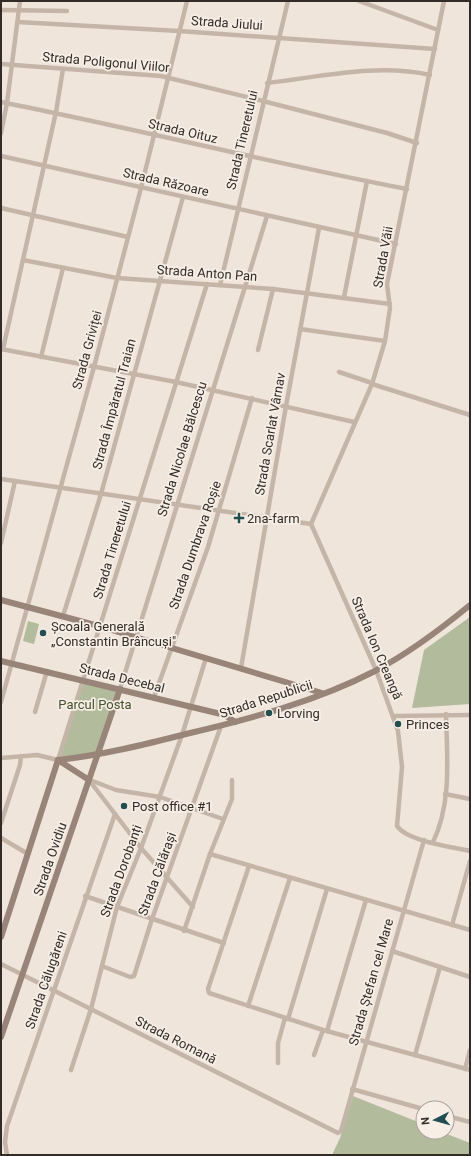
<svg xmlns="http://www.w3.org/2000/svg" width="471" height="1156" font-family="Roboto,sans-serif">
<style>
.green{fill:#b2bc9c}
.lines{fill:none;stroke-linecap:round;stroke-linejoin:round}
.street{stroke:#c5b5a8;stroke-width:4.5}
.secondary{stroke:#99847a;stroke-width:6}
.poi-dot{fill:#214e50;stroke:#f7efe6;stroke-width:1.5}
.labels{text-anchor:middle;dominant-baseline:central;stroke-width:3.5;stroke-linejoin:round;paint-order:stroke}
.street-label{font-size:13px;fill:#332b27;stroke:#f7efe6}
.poi-label{font-size:13px;fill:#332b27;stroke:#f7efe6;text-anchor:start}
.park-label{font-size:13px;fill:#434f2e;stroke:#f7efe6}
</style>
<rect width="100%" height="100%" fill="#efe5db"/>
<g class="green">
<path d="M470,617v87l-58,4 12,-58z"/>
<path d="M28,621l11,3 -5,20 -11,-3z"/>
<path d="M82,680l38,9 -23,67 -39,4z"/>
<path d="M353,1096l70,28v8h19l28,11v12h-138l8,-17z"/>
</g>
<g class="lines">
<g class="street">
<path d="M359,1l79,29"/>
<path d="M1,10l66,1"/>
<path d="M18,22l161,9 256,18"/>
<path d="M1,64l160,12 102,25 124,32 30,10"/>
<path d="M267,83c53,-6 111,-20 163,-8"/>
<path d="M1,102c136,27 270,61 406,87"/>
<path d="M1,133l6,-30 13,-102"/>
<path d="M1,156l395,88"/>
<path d="M1,208l127,29"/>
<path d="M23,260l94,18 156,11 117,15"/>
<path d="M220,285l68,-284"/>
<path d="M344,297l23,-116"/>
<path d="M300,329l85,12"/>
<path d="M1,349l175,33 178,40"/>
<path d="M3,349l53,-237 7,-43"/>
<path d="M258,350l15,-61"/>
<path d="M41,357l22,-89"/>
<path d="M339,372l33,11"/>
<path d="M372,384l98,31"/>
<path d="M1,479l310,45"/>
<path d="M311,524l61,-140 13,-43 5,-33 -3,-24 57,-283"/>
<path d="M311,524l65,146 22,61 4,36 -5,59c10,15 55,21 73,25"/>
<path d="M1,543l14,-62"/>
<path d="M63,616l38,-122 82,-297"/>
<path d="M241,668l45,-262 33,-178"/>
<path d="M120,689l147,-473"/>
<path d="M154,697l54,-150 44,-149"/>
<path d="M1,702l93,-335 47,-179 46,-187"/>
<path d="M35,712l12,-41"/>
<path d="M393,716l77,-1"/>
<path d="M1,758l36,-3 21,5 149,-476"/>
<path d="M89,780l52,68 52,59"/>
<path d="M90,780l26,10 44,7 63,22"/>
<path d="M445,794l25,5"/>
<path d="M1,823l19,-58 1,-9"/>
<path d="M1,838l27,16"/>
<path d="M433,842c19,-39 14,-85 13,-128"/>
<path d="M210,854l260,76"/>
<path d="M249,866l-41,123 1,4 114,37 147,40"/>
<path d="M85,896l139,47"/>
<path d="M452,925l18,-64"/>
<path d="M184,931l26,-77 22,-55v-19"/>
<path d="M392,951l78,26"/>
<path d="M1,964l337,169 3,-2 83,-291"/>
<path d="M102,966l28,11 4,-1 18,-57 69,-193"/>
<path d="M248,1006l42,-128"/>
<path d="M288,1019l39,-130"/>
<path d="M327,1031l39,-131"/>
<path d="M314,1055l9,-25"/>
<path d="M415,1055l25,-88"/>
<path d="M278,1063v-20l7,-25"/>
<path d="M465,1069l5,-19"/>
<path d="M71,1070l20,-61 26,-102 24,-59 41,-113 24,-77"/>
<path d="M352,1089l71,20"/>
<path d="M447,1116l23,6"/>
<path d="M7,1155l-2,-13 2,-16 108,-312"/>
</g>
<g class="secondary">
<path d="M1,600l94,25 227,68"/>
<path d="M1,661l224,54 10,7"/>
<path d="M58,760c44,-5 85,-15 128,-26 64,-15 131,-33 189,-63 34,-18 66,-42 95,-66"/>
<path d="M58,760l31,20"/>
<path d="M1,937l57,-177"/>
<path d="M1,1037l119,-348"/>
</g>
</g>
<g class="poi-dot">
<path d="M237 512h4v4h4v4h-4v4h-4v-4h-4v-4h4z"/>
<circle cx="43" cy="633" r="4"/>
<circle cx="269" cy="713" r="4"/>
<circle cx="398" cy="724" r="4"/>
<circle cx="124" cy="806" r="4"/>
</g>
<g class="labels">
<g class="street-label">
<text transform="translate(227 23) rotate(4)">Strada Jiului</text>
<text transform="translate(106 62) rotate(5)">Strada Poligonul Viilor</text>
<text transform="translate(183 131) rotate(13)">Strada Oituz</text>
<text transform="translate(242 140) rotate(-77)">Strada Tineretului</text>
<text transform="translate(166 182) rotate(13)">Strada Răzoare</text>
<text transform="translate(383 257) rotate(-80)">Strada Văii</text>
<text transform="translate(207 273) rotate(4)">Strada Anton Pan</text>
<text transform="translate(87 350) rotate(-75)">Strada Griviței</text>
<text transform="translate(114 404) rotate(-75)">Strada Împăratul Traian</text>
<text transform="translate(270 434) rotate(-80)">Strada Scarlat Vârnav</text>
<text transform="translate(182 449) rotate(-73)">Strada Nicolae Bălcescu</text>
<text transform="translate(195 545) rotate(-71)">Strada Dumbrava Roșie</text>
<text transform="translate(112 550) rotate(-73)">Strada Tineretului</text>
<text transform="translate(377 648) rotate(67)">Strada Ion Creangă</text>
<text transform="translate(122 678) rotate(14)">Strada Decebal</text>
<text transform="translate(266 699) rotate(-18)">Strada Republicii</text>
<text transform="translate(50 859) rotate(-71)">Strada Ovidiu</text>
<text transform="translate(121 871) rotate(-70)">Strada Dorobanți</text>
<text transform="translate(157 874) rotate(-70)">Strada Călărași</text>
<text transform="translate(46 980) rotate(-71)">Strada Călugăreni</text>
<text transform="translate(371 982) rotate(-74)">Strada Ștefan cel Mare</text>
<text transform="translate(176 1040) rotate(27)">Strada Romană</text>
</g>
<g class="poi-label">
<text x="247" y="518">2na-farm</text>
<text x="51" y="626">Școala Generală<tspan x="51" dy="15">„Constantin Brâncuși"</tspan></text>
<text x="277" y="713">Lorving</text>
<text x="406" y="724">Princes</text>
<text x="132" y="806">Post office #1</text>
</g>
<g class="park-label">
<text x="95" y="704">Parcul Posta</text>
</g>
</g>
<rect width="471" height="1156" fill="none" stroke="#332b27" stroke-width="4"/>
<g transform="translate(435 1120) rotate(264)"><circle r="19" fill="#f7efe6" stroke="#a9a19a"/>
<path d="M0-3L7 15L0 10L-7 15Z" fill="#214e50"/>
<text y="-6" font-size="11" font-weight="bold" text-anchor="middle" fill="#332b27">N</text>
</g>
</svg>
